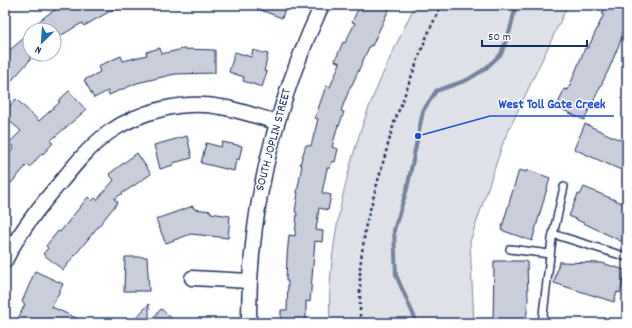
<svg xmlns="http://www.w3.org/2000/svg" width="632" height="328" font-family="Dekko,sans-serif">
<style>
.green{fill:#dee1e7;stroke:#7c88a2}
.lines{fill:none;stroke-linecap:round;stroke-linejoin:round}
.stream{stroke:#77839f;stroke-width:4}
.building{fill:#caceda;stroke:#1b2f5e}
.service-casing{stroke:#1b2f5e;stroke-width:10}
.minor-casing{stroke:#1b2f5e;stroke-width:17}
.path{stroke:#1b2f5e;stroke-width:2.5;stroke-dasharray:3 3;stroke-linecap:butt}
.service{stroke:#fff;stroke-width:7}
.minor{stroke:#fff;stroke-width:14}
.labels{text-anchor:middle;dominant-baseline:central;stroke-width:3;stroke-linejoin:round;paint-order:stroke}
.street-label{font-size:13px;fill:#1b2f5e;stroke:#fff}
.leader{fill:none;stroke:#1d4ed8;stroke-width:1.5}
.callout-dot{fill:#1d4ed8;stroke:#fff;stroke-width:1.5}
.callout-label{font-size:14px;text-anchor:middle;font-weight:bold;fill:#1d4ed8;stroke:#fff;stroke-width:3;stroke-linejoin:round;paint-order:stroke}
</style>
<rect width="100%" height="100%" fill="#fff"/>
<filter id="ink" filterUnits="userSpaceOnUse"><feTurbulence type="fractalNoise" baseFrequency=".025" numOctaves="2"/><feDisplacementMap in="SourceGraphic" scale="8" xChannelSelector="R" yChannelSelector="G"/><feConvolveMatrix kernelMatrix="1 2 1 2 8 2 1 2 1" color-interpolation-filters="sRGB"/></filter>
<g filter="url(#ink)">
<path class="green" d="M415,5h153l-64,135 -34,102 4,81h-144c-4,-70 17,-162 43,-226 13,-32 28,-62 42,-92z"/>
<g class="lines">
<path class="stream" d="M417,323l-21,-48 -2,-45 13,-41 16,-78 13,-20 31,-11 18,-11 16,-15 9,-24 6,-25"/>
</g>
<g class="building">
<path d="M63,5h58l-37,21 -2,-3 -22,13 -4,-6h-28l19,-15z"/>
<path d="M250,5h36l-4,13 -32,-12z"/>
<path d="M360,5h20l9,4 -17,37 -2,-1 -18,40h-1l-10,26 3,1 -5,14 -1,-1 -6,22 6,2 -3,13 -3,-1 -2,7h-3l-5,25 9,2 -3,15 -9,-2 -3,22 7,1 -1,11 -7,-1 -5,61 -4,-1v22h-25v-13h6l1,-29h-2l1,-25 2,-21 6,1 2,-23 -2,-1 3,-19h-1l5,-28 -2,-1 6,-19 5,1 7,-27 -3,-1 11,-32 4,1 10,-24 -5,-2 8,-19 2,1 10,-20 -3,-1z"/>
<path d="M606,5h21v20l-18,44 -25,51 -27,-13 7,-18 4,1 17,-42h3l16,-34h-2z"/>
<path d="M30,33v27l-25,28v-34z"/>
<path d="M160,48l1,6 22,-5 32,1v23l-40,1 -38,9 -28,12 -1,-4 -14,7 -10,-18 16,-8 -2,-6 23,-10 2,5 24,-6 -1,-3z"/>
<path d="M253,50l15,4 -4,17 3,1 -5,15 -19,-6 1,-4 -15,-5 6,-20 16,5z"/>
<path d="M69,91l17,19 -36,31 3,2 -10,11 -1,-1 -12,14 -3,-2 -22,25v-31l9,-11 -5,-5 12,-12 -16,-14v-6l11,-12 23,22 21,-19 -2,-1z"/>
<path d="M585,124l42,19v28l-6,-3v2l-47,-21z"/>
<path d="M187,136l5,22 -19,5v2l-13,4 -6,-24z"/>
<path d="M222,142l20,4 -3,14 -3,-1 -2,12 -33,-8 5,-20 15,4z"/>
<path d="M137,153l14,21 -37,25 4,3 -55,68 -20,-16 5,-6 -2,-2 12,-15 2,1 28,-35 4,4 3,-3 2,2 17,-20 -5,-6z"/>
<path d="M519,170l8,2 1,-2 22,8 -18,63 -31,-11z"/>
<path d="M584,187l43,18v39l-58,-28 9,-22 2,1z"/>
<path d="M193,206l1,3 17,2v2l19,3 -2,22 -37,-4 -25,9 -1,-1 -9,-23z"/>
<path d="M125,257h22l2,34h-25z"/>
<path d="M494,261h33l1,39 -2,23h-33z"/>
<path d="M559,262l43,1 23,7 -5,23 -3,-1 -3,10 -60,-19z"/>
<path d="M35,271l28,13 -11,23 35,16h-71l9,-19 -3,-2z"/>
<path d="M149,304v19h-18z"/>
<path d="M161,309l16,14h-28z"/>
</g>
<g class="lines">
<g class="service-casing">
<g id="service">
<path d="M553,234l74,23"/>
<path d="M510,249l40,5"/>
<path d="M542,323l10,-84 12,-52"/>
</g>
</g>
<g class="minor-casing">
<g id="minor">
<path d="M5,261c14,-29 33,-53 54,-77 15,-18 30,-37 49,-51 31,-22 75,-33 113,-26 19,3 37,10 56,15"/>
<path d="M192,278l58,3"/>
<path d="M249,323c-1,-110 26,-218 73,-318"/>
</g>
</g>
<path class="path" d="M360,323v-56l6,-43 28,-101 32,-85 15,-33"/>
<use href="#service" class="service"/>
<use href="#minor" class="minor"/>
</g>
</g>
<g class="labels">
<g class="street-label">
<text transform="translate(274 140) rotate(-75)">SOUTH JOPLIN STREET</text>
</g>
</g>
<path class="leader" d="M418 136L490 116H614"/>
<circle class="callout-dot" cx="418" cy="136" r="4"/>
<g class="callout-label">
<text x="552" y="108">West Toll Gate Creek</text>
</g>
<rect width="632" height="328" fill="none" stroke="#fff" stroke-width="20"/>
<rect x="10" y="10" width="612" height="308" fill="none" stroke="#1b2f5e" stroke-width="1.5" filter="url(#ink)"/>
<g transform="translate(42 42) rotate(205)"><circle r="19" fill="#ffffff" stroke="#a4acbf"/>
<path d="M0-3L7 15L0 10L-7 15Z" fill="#1f6fb2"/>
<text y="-6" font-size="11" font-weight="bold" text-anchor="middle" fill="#1b2f5e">N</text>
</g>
<path d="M482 40v6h105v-6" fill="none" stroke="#1b2f5e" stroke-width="2"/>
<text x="488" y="40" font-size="12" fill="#1b2f5e" stroke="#ffffff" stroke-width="3" paint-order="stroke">50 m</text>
</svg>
